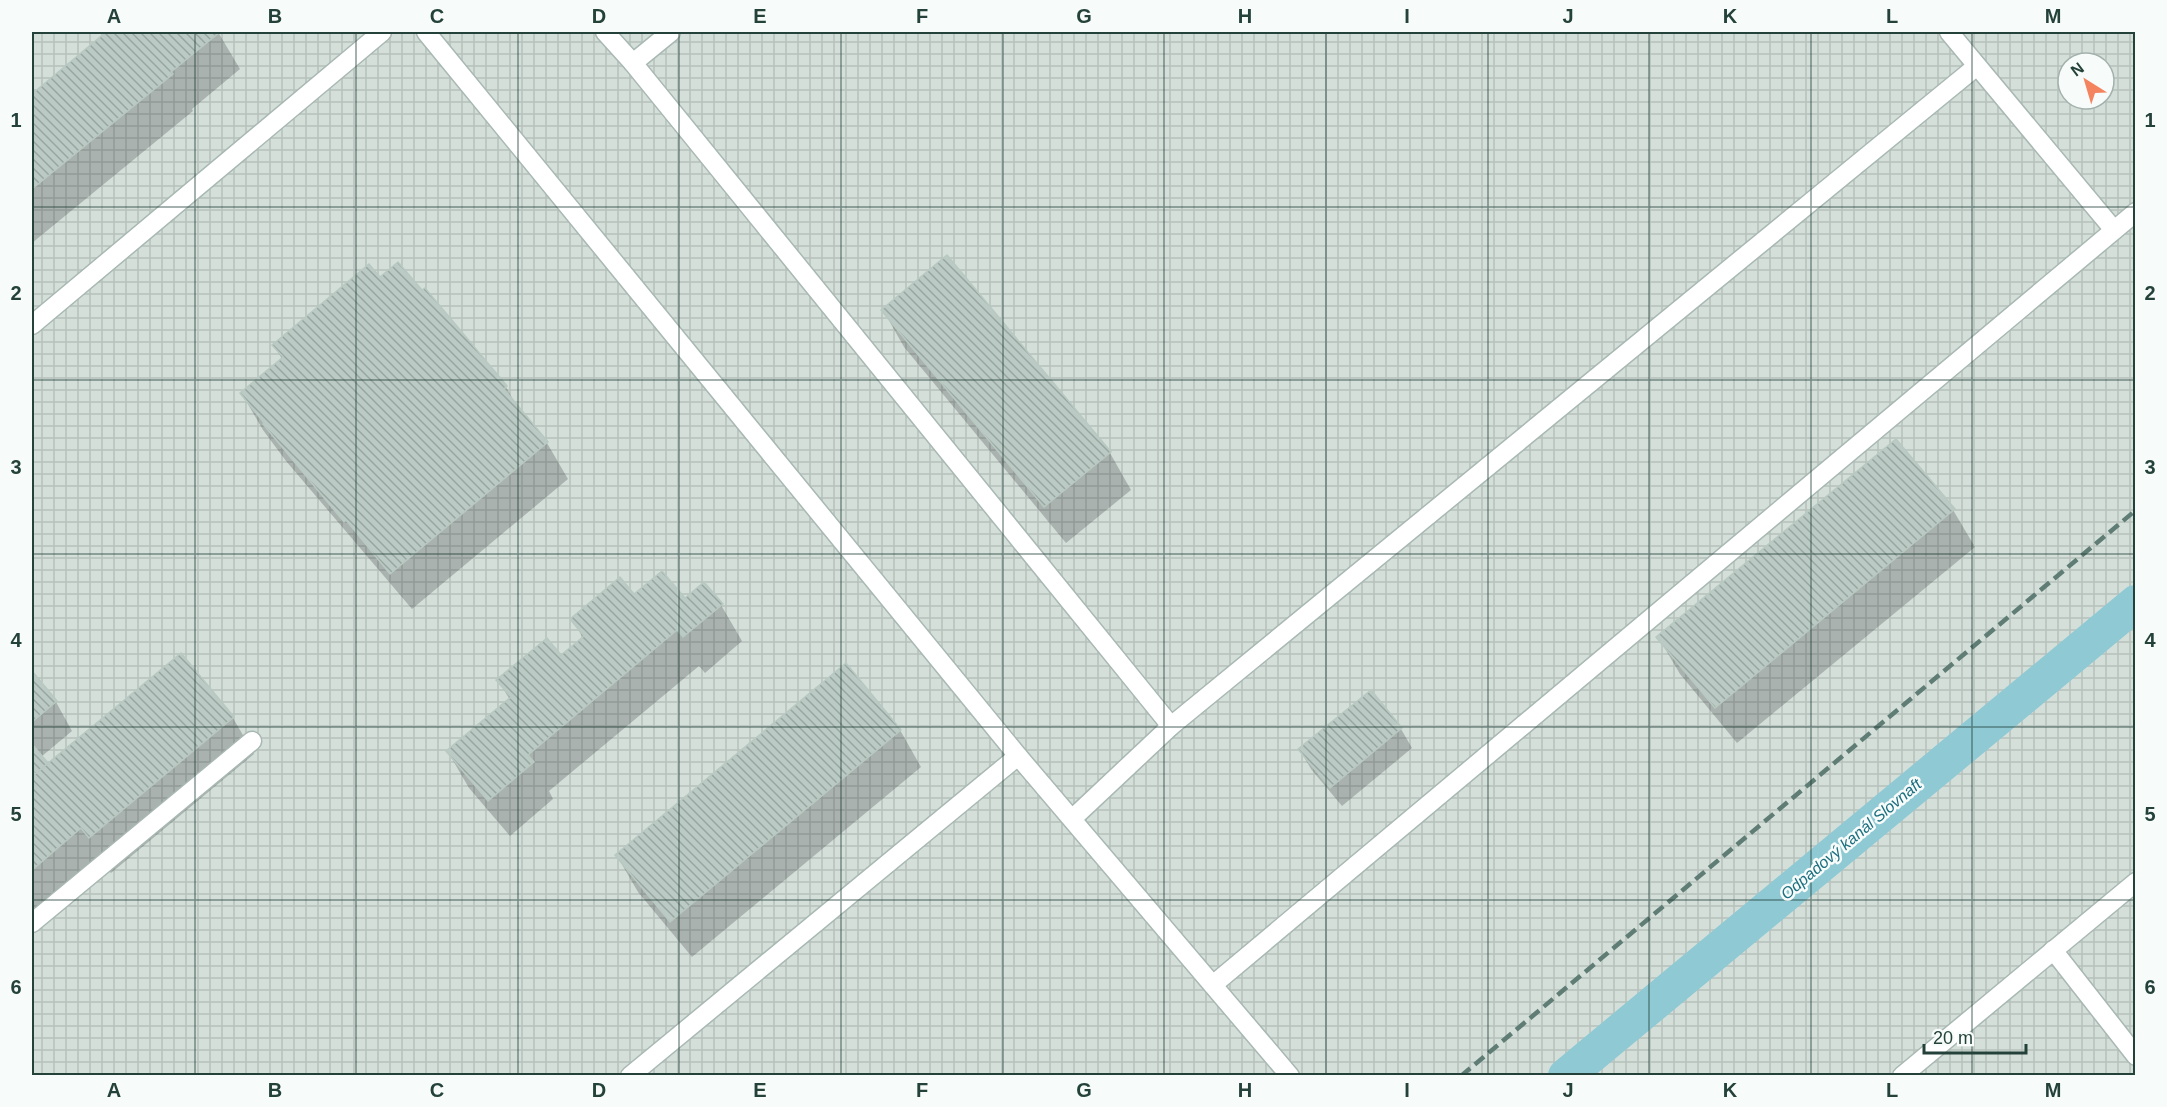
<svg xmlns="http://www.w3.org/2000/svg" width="2167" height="1107" font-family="Helvetica,sans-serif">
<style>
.industrial{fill:url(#industrial-grid);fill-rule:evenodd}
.shadow{fill:#0003}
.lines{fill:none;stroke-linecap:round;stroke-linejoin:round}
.canal{stroke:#8ec9d4;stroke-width:36}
.building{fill:url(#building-back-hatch);stroke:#b8c9c2;stroke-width:1.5}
.lane-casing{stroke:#a8b8b2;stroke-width:21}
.lane{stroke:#fff;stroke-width:18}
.rail{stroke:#5f7d75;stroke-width:4.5;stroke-dasharray:12 6;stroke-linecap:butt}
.grid{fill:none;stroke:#24423a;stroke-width:1.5;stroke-opacity:0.55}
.labels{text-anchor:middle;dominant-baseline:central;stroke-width:5;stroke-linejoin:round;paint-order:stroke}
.water-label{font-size:16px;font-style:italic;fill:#1c6f80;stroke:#f7fbf9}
.neatline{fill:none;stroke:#24423a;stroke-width:2}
.grid-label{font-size:20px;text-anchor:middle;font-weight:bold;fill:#24423a}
</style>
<defs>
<pattern id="industrial-grid" width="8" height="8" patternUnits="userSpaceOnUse" patternTransform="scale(1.5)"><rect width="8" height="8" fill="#d4dfda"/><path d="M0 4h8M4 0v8" fill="none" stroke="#b6c1bc"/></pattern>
<pattern id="building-back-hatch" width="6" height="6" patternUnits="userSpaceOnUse" patternTransform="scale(1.5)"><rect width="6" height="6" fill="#bbcac4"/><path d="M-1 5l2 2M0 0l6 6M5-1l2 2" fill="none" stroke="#98a6a0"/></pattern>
</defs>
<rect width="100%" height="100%" fill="#e6efeb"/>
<path class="industrial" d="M32,32h2103v1043h-2103zM2068,63h36v36h-36z"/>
<g class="shadow">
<path d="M109,32h109l22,37 -48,40 1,2 -161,132v-147z"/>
<path d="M947,257l163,196 21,37 -65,53 -162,-196 -21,-37z"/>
<path d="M380,279l126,108 12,21 29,35 21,36 -156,130 -126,-148 -23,-31 -21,-36 40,-35 -8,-14z"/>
<path d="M1953,510l22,37 -238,196 -57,-69 -22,-37z"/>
<path d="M634,596l87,9 21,36 -37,32 -6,-7 -150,125 4,8 -43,37 -41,-48 -21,-36 62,-52 -12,-20 63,-23 22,-19 -11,-19z"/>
<path d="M32,673l24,29 16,29 -31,26 6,9 186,-48 21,36 -143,119 -8,-9 -71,60z"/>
<path d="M1401,729l11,19 -70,58 -31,-37 -11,-19z"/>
<path d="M900,730l21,37 -229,190 -54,-65 -21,-36z"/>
</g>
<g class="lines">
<path class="canal" d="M1566,1076l570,-473"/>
</g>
<g class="building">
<path d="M106,32h114l-49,40 2,2 -141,115v-95z"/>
<path d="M947,255l164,197 -67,55 -163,-197z"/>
<path d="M398,262l24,28 3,-2 82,98 -3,3 44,53 -158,132 -44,-54 -2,2 -81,-98 1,-1 -24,-30 43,-36 -11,-12 97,-81 11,13z"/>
<path d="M1896,439l59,70 -240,199 -59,-71z"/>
<path d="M662,571l23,27 19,-16 19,22 -40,33 -6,-7 -149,125 6,7 -46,39 -42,-50 65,-54 -15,-17 51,-42 14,17 23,-19 -14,-17 50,-42 14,17z"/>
<path d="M181,653l53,64 -145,121 -8,-10 -49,42v-100l3,4z"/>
<path d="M846,663l55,67 -231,192 -55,-67z"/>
<path d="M32,671l25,30 -25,21z"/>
<path d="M1371,690l31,38 -72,60 -32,-39z"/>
<path d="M32,744l16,19 -13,11 -3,-4z"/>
</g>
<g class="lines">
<g class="lane-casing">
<g id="lane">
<path d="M426,32l592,724 272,320"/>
<path d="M605,32l28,31 538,663"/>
<path d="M1949,32l165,198"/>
<path d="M633,63l38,-31"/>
<path d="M32,325l350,-293"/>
<path d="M1072,819l99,-93 806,-660"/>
<path d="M32,923l220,-182"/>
<path d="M2053,950l83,106"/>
<path d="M1214,984l922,-772"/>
<path d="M630,1076l388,-320"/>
<path d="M1902,1076l234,-194"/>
</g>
</g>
<use href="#lane" class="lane"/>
<path class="rail" d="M1461,1076l675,-566"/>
</g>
<path class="grid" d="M195,32v1044M356,32v1044M518,32v1044M679,32v1044M841,32v1044M1003,32v1044M1164,32v1044M1326,32v1044M1488,32v1044M1649,32v1044M1811,32v1044M1972,32v1044M32,207h2104M32,380h2104M32,554h2104M32,727h2104M32,900h2104"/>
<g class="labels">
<g class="water-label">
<text transform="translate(1851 839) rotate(-40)">Odpadový kanál Slovnaft</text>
</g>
</g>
<rect width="2167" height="1107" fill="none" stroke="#f7fbf9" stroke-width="66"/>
<g transform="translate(2086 81) rotate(323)"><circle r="28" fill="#f7fbf9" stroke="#a3b1ad" stroke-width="1.5"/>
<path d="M0-4.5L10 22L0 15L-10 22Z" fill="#f4845f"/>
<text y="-9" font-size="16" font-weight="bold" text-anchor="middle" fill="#24423a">N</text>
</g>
<path d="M1924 1044v9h102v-9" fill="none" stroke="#24423a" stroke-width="3"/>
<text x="1933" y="1044" font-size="18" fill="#24423a" stroke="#f7fbf9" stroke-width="4.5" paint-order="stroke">20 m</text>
<rect x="33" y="33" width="2101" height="1041" class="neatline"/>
<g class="grid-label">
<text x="114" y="23">A</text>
<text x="275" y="23">B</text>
<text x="437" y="23">C</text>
<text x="599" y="23">D</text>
<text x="760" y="23">E</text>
<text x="922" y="23">F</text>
<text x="1084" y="23">G</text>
<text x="1245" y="23">H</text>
<text x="1407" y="23">I</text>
<text x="1568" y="23">J</text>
<text x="1730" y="23">K</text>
<text x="1892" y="23">L</text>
<text x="2053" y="23">M</text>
<text x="16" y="127">1</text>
<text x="2150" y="127">1</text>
<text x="16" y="300">2</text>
<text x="2150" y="300">2</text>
<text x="16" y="474">3</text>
<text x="2150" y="474">3</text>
<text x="16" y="647">4</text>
<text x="2150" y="647">4</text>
<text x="16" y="821">5</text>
<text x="2150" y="821">5</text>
<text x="16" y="994">6</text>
<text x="2150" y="994">6</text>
<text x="114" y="1097">A</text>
<text x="275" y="1097">B</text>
<text x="437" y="1097">C</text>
<text x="599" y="1097">D</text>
<text x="760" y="1097">E</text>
<text x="922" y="1097">F</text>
<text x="1084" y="1097">G</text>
<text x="1245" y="1097">H</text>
<text x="1407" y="1097">I</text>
<text x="1568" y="1097">J</text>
<text x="1730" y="1097">K</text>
<text x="1892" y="1097">L</text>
<text x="2053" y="1097">M</text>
</g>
</svg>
